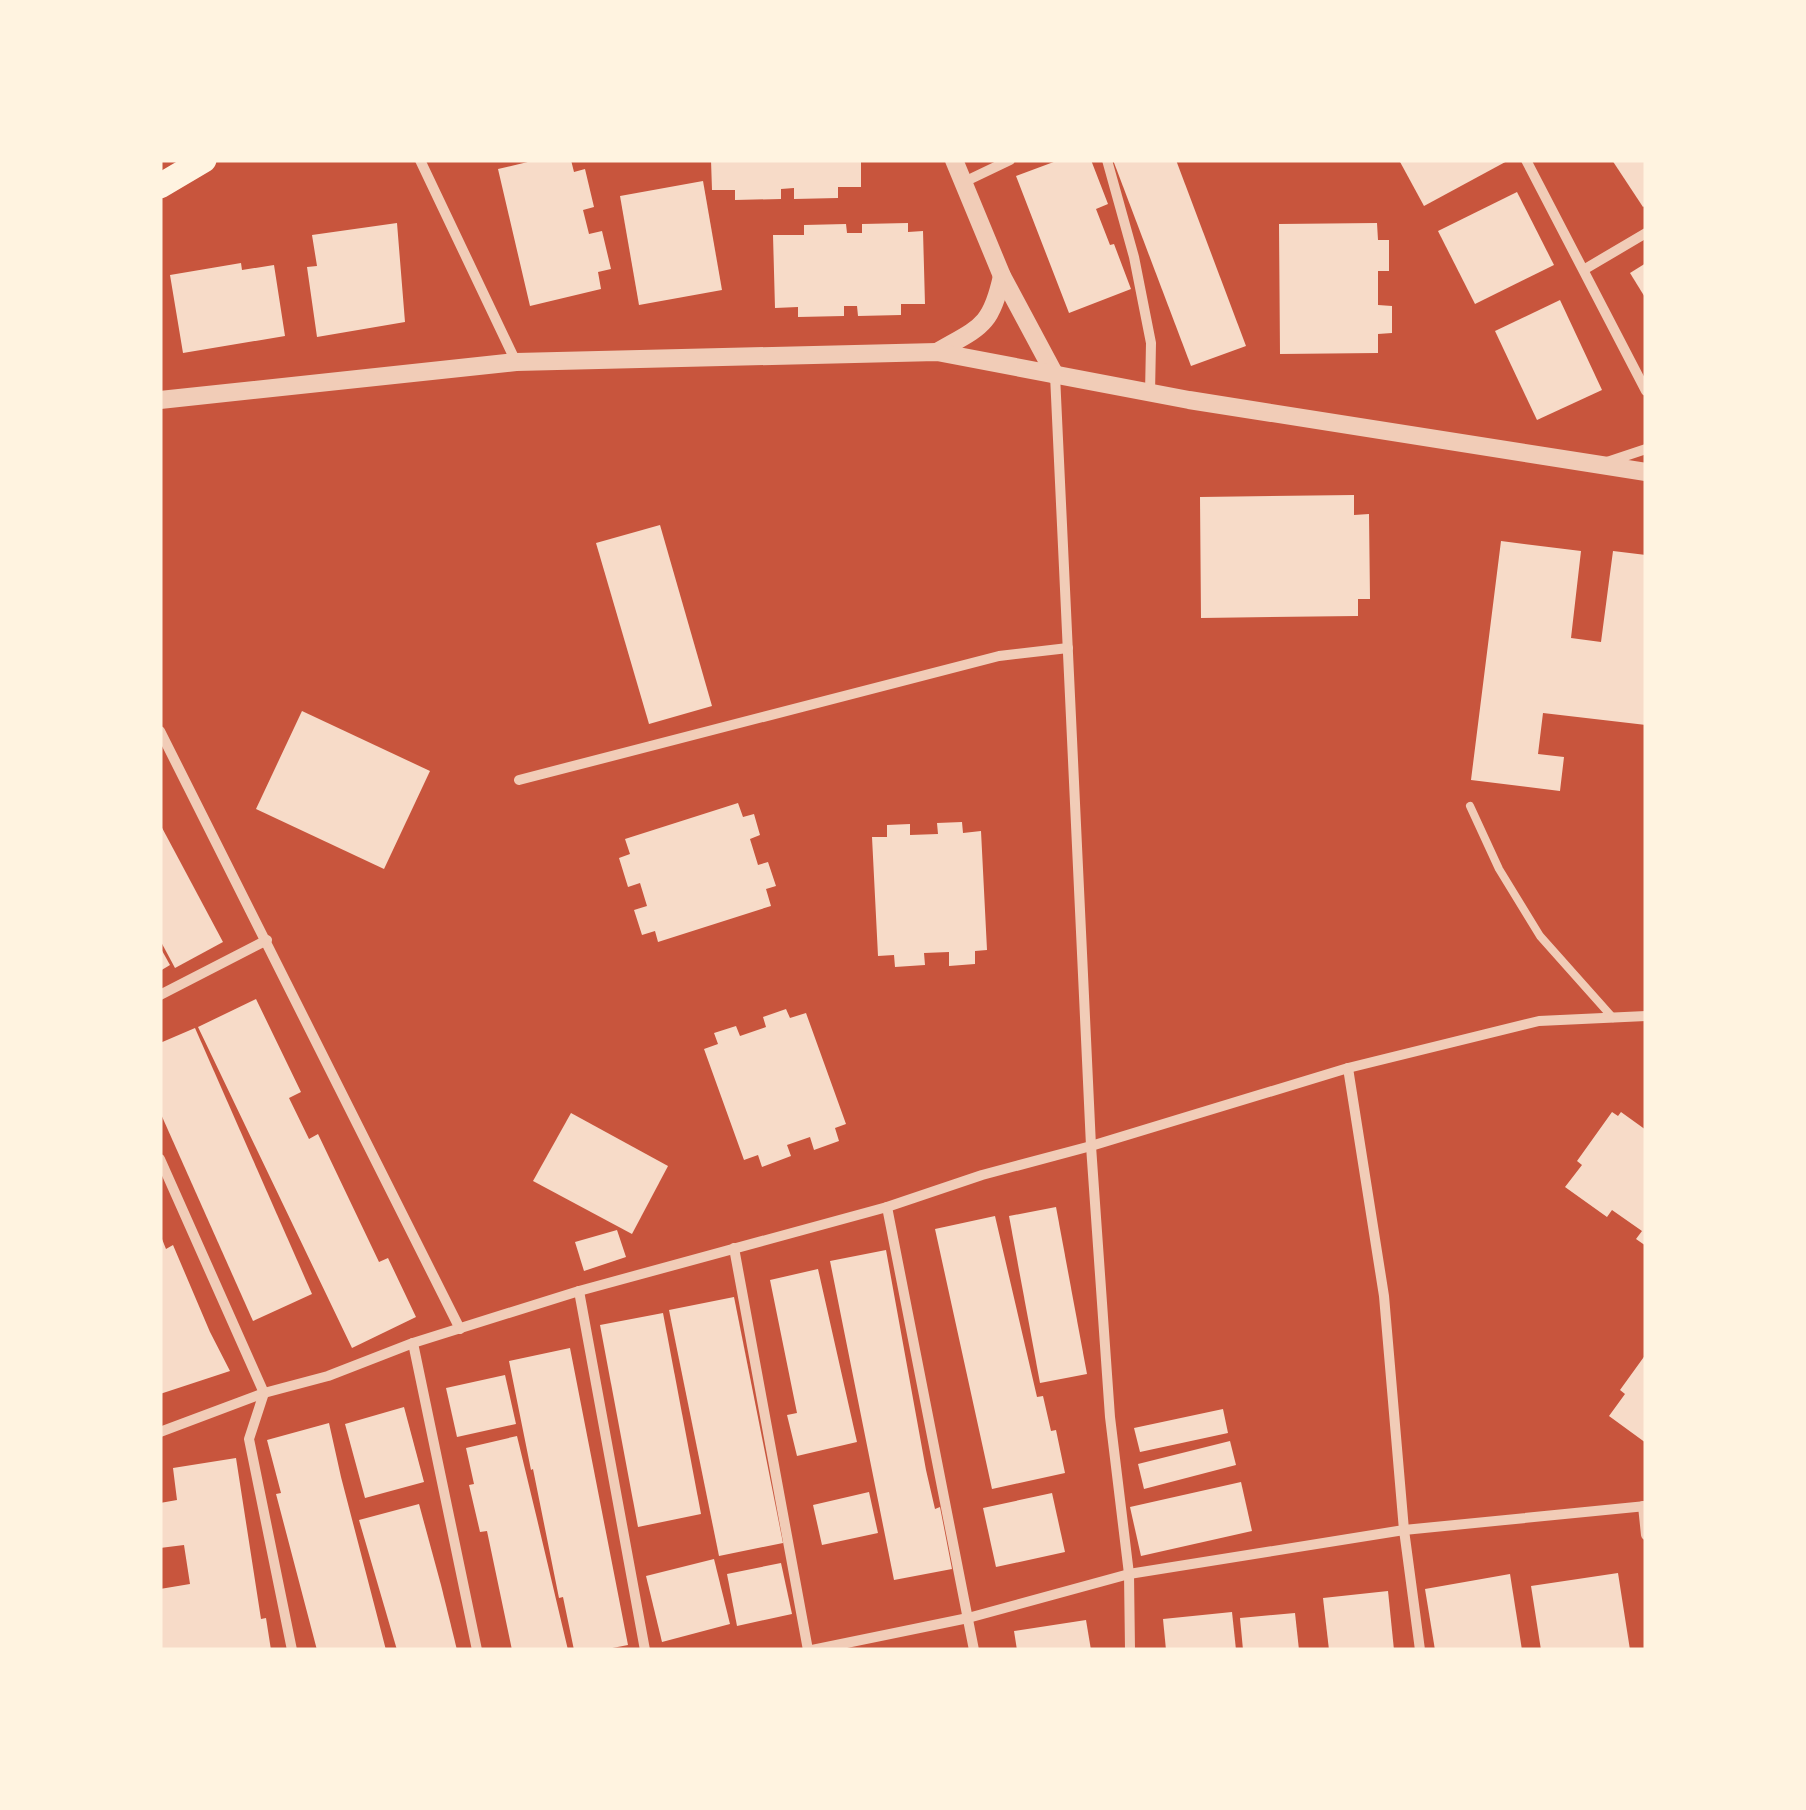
<svg xmlns="http://www.w3.org/2000/svg" width="1806" height="1810" font-family="'Roboto Condensed',sans-serif">
<style>
.building{fill:#f7dbc8}
.lines{fill:none;stroke-linecap:round;stroke-linejoin:round}
.service{stroke:#f1ccb7;stroke-width:8}
.minor{stroke:#f1ccb7;stroke-width:10}
.tertiary{stroke:#f1ccb7;stroke-width:18}
.primary{stroke:#fff3e0;stroke-width:25}
</style>
<rect width="100%" height="100%" fill="#c8553d"/>
<g class="building">
<path d="M536,160h35l3,12 11,-3 9,38 -11,3 6,24 13,-3 9,38 -13,3 3,17 -71,17 -32,-137z"/>
<path d="M711,160h150v27h-23v11l-44,1v-11l-13,1v10l-46,1v-10h-23z"/>
<path d="M1059,160h32l17,44 -12,5 14,36 4,-1 17,45 -62,24 -53,-137z"/>
<path d="M1113,160h63l70,186 -55,20z"/>
<path d="M1399,160h110l-85,46z"/>
<path d="M1612,160h34v45l-3,2z"/>
<path d="M703,181l19,109 -83,15 -19,-109z"/>
<path d="M1517,192l37,73 -79,39 -37,-73z"/>
<path d="M397,223l8,99 -88,15 -10,-70 10,-1 -5,-31z"/>
<path d="M908,223v9l15,-1 2,73h-24v11l-43,1 -1,-10h-13v10l-46,1v-10l-23,1 -2,-73h31v-10l42,-1 1,9h15v-9z"/>
<path d="M1377,223l1,17h11v31h-11v34l14,1v27l-14,1v19l-98,1 -1,-130z"/>
<path d="M241,263l1,7 32,-5 11,71 -102,17 -13,-78z"/>
<path d="M1646,263v36l-16,-26z"/>
<path d="M1560,300l42,90 -65,30 -42,-89z"/>
<path d="M1354,495v20l15,-1 1,85h-12v17l-157,2 -1,-121z"/>
<path d="M660,525l52,181 -63,18 -53,-181z"/>
<path d="M1501,541l80,10 -10,87 30,4 12,-91 33,4v170l-103,-12 -5,41 26,3 -4,34 -89,-11z"/>
<path d="M302,711l128,60 -46,98 -128,-60z"/>
<path d="M738,803l5,14 11,-3 6,21 -10,4 8,26 10,-3 8,24 -10,3 5,17 -113,36 -3,-11 -13,4 -8,-25 13,-4 -7,-23 -12,4 -9,-29 11,-4 -5,-15z"/>
<path d="M962,822l1,11 18,-2 6,119 -12,1v13l-26,2v-14l-25,1 1,12 -30,2 -1,-12 -16,1 -6,-119h15v-12l23,-1v11l28,-1 -1,-11z"/>
<path d="M160,824l63,118 -48,26 -15,-28z"/>
<path d="M160,947l10,18 -10,6z"/>
<path d="M256,999l45,93 -12,6 20,41 9,-5 61,128 9,-4 28,59 -64,31 -154,-321z"/>
<path d="M786,1009l4,9 16,-5 40,111 -11,4 4,13 -25,9 -4,-13 -23,8 4,11 -29,11 -4,-12 -14,5 -40,-111 14,-5 -4,-11 22,-7 4,10 26,-9 -3,-10z"/>
<path d="M195,1028l117,266 -59,27 -93,-209v-69z"/>
<path d="M1612,1112l6,4 3,-4 25,18v116l-10,-7 6,-8 -30,-21 -5,7 -42,-30 17,-22 -5,-4z"/>
<path d="M571,1113l97,53 -36,68 -99,-53z"/>
<path d="M1056,1207l31,167 -47,9 -31,-167z"/>
<path d="M995,1216l42,181 6,-1 8,35 5,-1 9,43 -73,16 -57,-260z"/>
<path d="M617,1230l9,27 -42,14 -9,-29z"/>
<path d="M160,1234l6,15 7,-4 37,87 20,39 -70,23z"/>
<path d="M886,1250l40,220 9,39 5,-2 12,62 -58,11 -64,-319z"/>
<path d="M818,1269l39,173 -60,14 -10,-41 10,-2 -27,-133z"/>
<path d="M734,1297l49,246 -64,13 -50,-246z"/>
<path d="M663,1313l38,201 -63,13 -38,-202z"/>
<path d="M570,1348l58,297 -26,5h-28l-11,-53 -4,1 -26,-129 -2,1 -22,-109z"/>
<path d="M1646,1354v89l-37,-27 16,-22 -5,-4z"/>
<path d="M505,1375l11,49 -59,13 -11,-49z"/>
<path d="M404,1407l20,75 -59,16 -20,-74z"/>
<path d="M1223,1409l5,24 -88,19 -6,-24z"/>
<path d="M329,1423l12,54 45,173h-69l-41,-156 5,-1 -14,-53z"/>
<path d="M517,1436l20,83 31,131h-56l-25,-119 -7,1 -11,-47 5,-1 -8,-36z"/>
<path d="M1230,1441l6,24 -92,24 -6,-25z"/>
<path d="M236,1458l25,161 5,-1 5,32h-111v-61l30,-5 -6,-39 -24,3v-45l17,-3 -4,-32z"/>
<path d="M1241,1482l11,49 -111,25 -11,-49z"/>
<path d="M869,1492l9,41 -56,12 -9,-40z"/>
<path d="M1052,1493l13,59 -69,15 -13,-59z"/>
<path d="M419,1504l22,81 16,65h-60l-38,-130z"/>
<path d="M714,1559l16,65 -68,18 -16,-66z"/>
<path d="M781,1563l11,51 -55,12 -10,-52z"/>
<path d="M1618,1573l12,77h-89l-10,-64z"/>
<path d="M1510,1574l12,76h-87l-10,-61z"/>
<path d="M1388,1591l6,59h-65l-6,-52z"/>
<path d="M1232,1612l4,38h-70l-3,-31z"/>
<path d="M1295,1613l4,37h-56l-3,-32z"/>
<path d="M1086,1620l5,30h-74l-3,-19z"/>
</g>
<g class="lines">
<path class="service" d="M1470,806l29,63 41,67 73,82"/>
<g class="minor">
<path d="M420,160l96,202"/>
<path d="M1107,160l27,97 17,86 -1,50"/>
<path d="M1526,160l120,231"/>
<path d="M964,182l46,-22"/>
<path d="M1585,269l61,-36"/>
<path d="M1055,375l36,771 19,271 19,157 1,76"/>
<path d="M1604,463l42,-14"/>
<path d="M160,731l300,598"/>
<path d="M519,780l480,-124 69,-8"/>
<path d="M160,995l107,-55"/>
<path d="M1348,1068l36,228 20,234 16,120"/>
<path d="M160,1159l104,234 -15,46 43,211"/>
<path d="M887,1207l87,443"/>
<path d="M734,1248l74,402"/>
<path d="M579,1291l66,359"/>
<path d="M413,1343l64,307"/>
<path d="M160,1432l104,-39 64,-17 85,-33 166,-52 308,-84 95,-32 109,-29 257,-78 191,-47 107,-5"/>
<path d="M1643,1506l3,29"/>
<path d="M812,1650l156,-32 161,-44 275,-44 242,-24"/>
</g>
<g class="tertiary">
<path d="M954,160l48,116 53,99"/>
<path d="M937,352c43,-25 54,-25 65,-76"/>
<path d="M160,400l356,-38 421,-10 252,48 457,72"/>
</g>
<path class="primary" d="M160,186l44,-26"/>
</g>
<rect width="1806" height="1810" fill="none" stroke="#fff3e0" stroke-width="325"/>
</svg>
